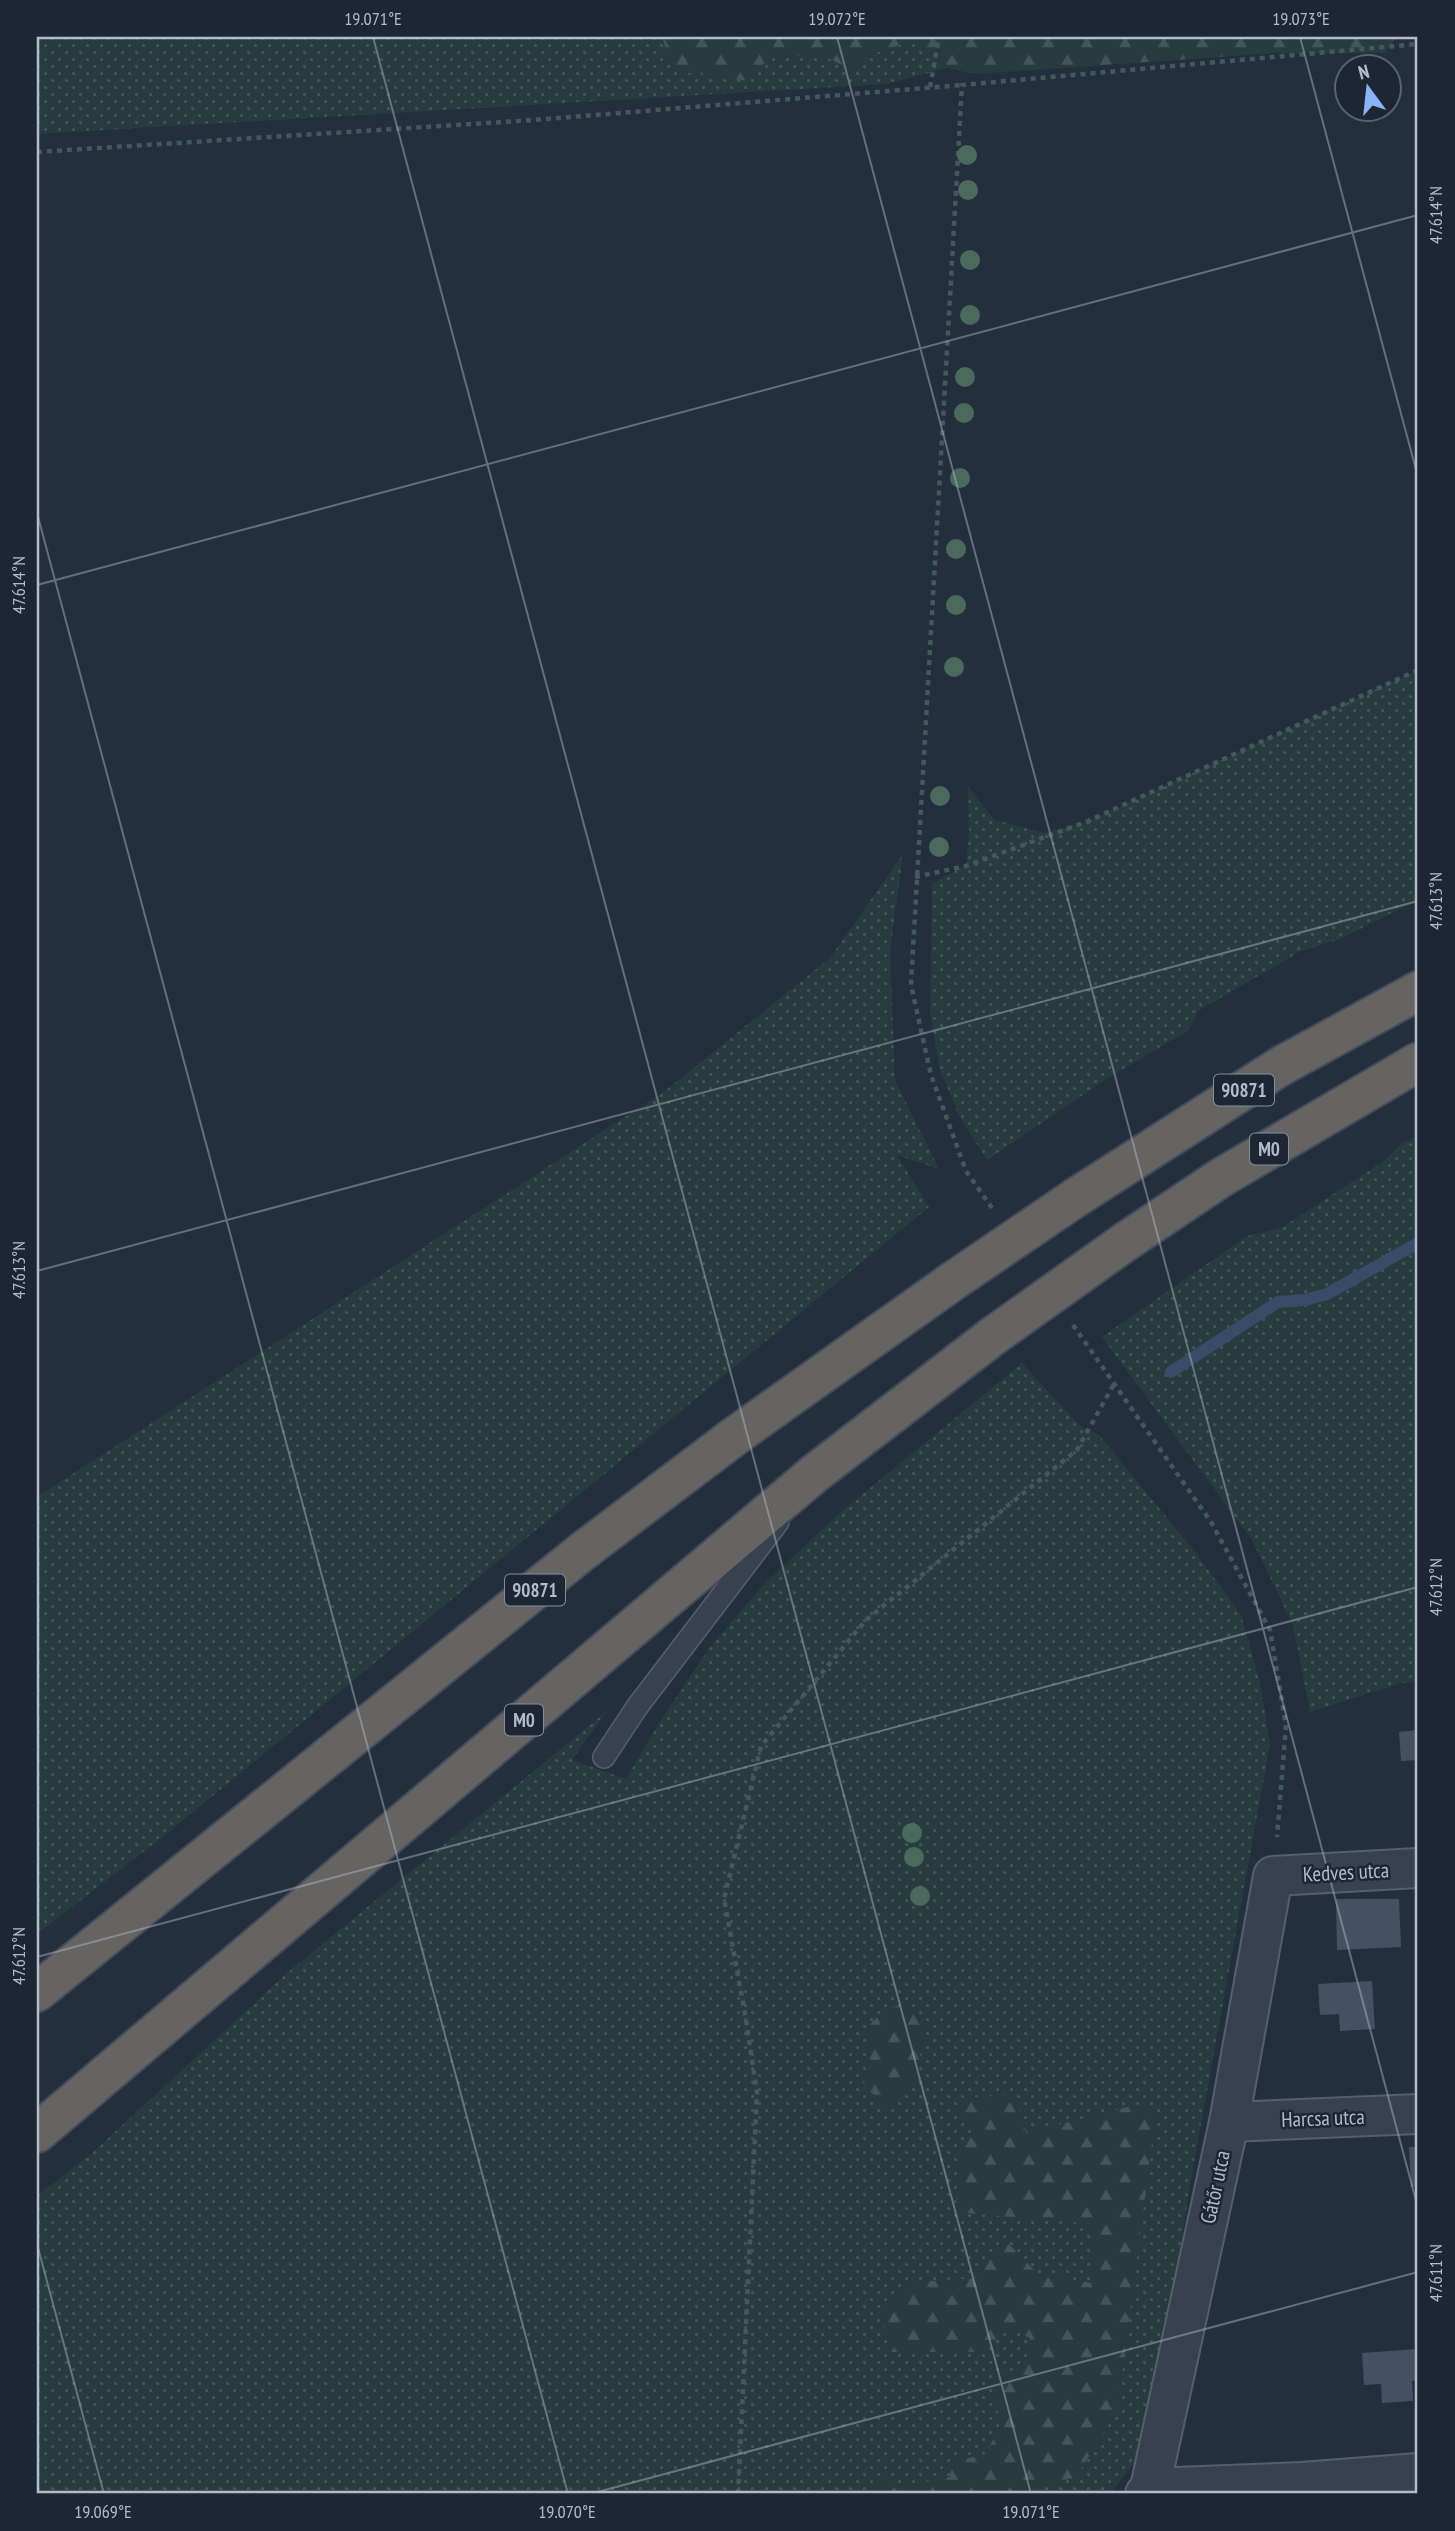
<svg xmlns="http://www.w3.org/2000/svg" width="1455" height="2531" font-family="'PT Sans Narrow',sans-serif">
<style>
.grass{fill:url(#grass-dots)}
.forest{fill:url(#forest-firs)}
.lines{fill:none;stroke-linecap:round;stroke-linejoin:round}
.stream{stroke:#394c67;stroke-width:12}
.building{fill:#455162}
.service-casing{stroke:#565f6c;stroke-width:24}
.minor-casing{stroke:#565f6c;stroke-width:42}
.trunk-casing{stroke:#434c59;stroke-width:42}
.path{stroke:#44595c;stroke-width:4.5;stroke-dasharray:5 5;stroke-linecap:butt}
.service{stroke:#38414e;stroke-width:21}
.minor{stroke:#38414e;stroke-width:38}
.trunk{stroke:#656462;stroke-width:38}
.trunk-bridge-casing{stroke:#434c59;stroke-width:42;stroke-linecap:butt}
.trunk-bridge{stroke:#656462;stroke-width:38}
.tree{fill:#4b6a5d}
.ticks{fill:none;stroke:#b4bcc9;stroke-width:2;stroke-opacity:0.45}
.labels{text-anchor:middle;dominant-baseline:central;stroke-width:5;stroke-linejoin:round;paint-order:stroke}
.shield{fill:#1d2633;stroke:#878f9c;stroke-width:2}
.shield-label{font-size:19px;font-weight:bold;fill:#b4bcc9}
.street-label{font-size:21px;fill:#b4bcc9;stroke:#1d2633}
.neatline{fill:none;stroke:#b4bcc9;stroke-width:2.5}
.ticks-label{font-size:18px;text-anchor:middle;fill:#b4bcc9}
</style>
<defs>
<pattern id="grass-dots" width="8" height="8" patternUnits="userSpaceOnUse" patternTransform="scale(1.75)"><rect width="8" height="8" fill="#263c3f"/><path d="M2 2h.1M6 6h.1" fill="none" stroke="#435659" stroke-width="1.8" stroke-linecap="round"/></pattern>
<pattern id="forest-firs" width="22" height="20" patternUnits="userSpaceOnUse" patternTransform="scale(1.75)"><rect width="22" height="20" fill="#263c3f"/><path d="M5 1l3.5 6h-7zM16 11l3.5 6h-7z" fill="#435659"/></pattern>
</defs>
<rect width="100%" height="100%" fill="#242f3e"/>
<g class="grass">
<path d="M37,37h625l12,34 95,-14 54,-2 30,16 22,-18 40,-13 32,28 -60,16 -850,50z"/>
<path d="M1418,670v230l-78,39 -39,12 -103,60 -9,19 -81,48 -121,82 -28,-44 -19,-47 -10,-55 2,-130 34,-19 3,-32 -1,-46 27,33 50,13 41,-11z"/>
<path d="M903,854l-13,96 5,130 44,89 -42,-14 32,52 -770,633 -122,94v-437l628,-406 165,-133z"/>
<path d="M1418,1135v547l-16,1 -92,29 -17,-87 -41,-85 -150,-203 145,-101 34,-8 103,-67 17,-17z"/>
<path d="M1022,1363l58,63 19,9 96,117 46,63 19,67 10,62 -80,441 -35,230 -15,40 -30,39h-1073v-298l54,-42 196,-181 319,-261 -34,48 54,19 33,-56 51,-76 58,-67 73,-68z"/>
</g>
<g class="forest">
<path d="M662,37h734l-12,16h-109l-299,21 -29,-6 -32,-28 -40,13 -22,18 -30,-16 -54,2 -20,24 -75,-10z"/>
<path d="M908,2004l18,20 -11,59 -29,23 -22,-20 7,-63 17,-15z"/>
<path d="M1015,2095l11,38 118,-30 12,9 -39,299 -41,66 -42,11 -3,6h-164l5,-11 18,-5 11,8 49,-9 2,-15 34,-8 15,-31 -11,-41 36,-19 4,-25 -24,-11 -22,25h-94l-8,-39 34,-31 60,-4 29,-38 32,33 54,10 2,-59 -137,-12 3,-66 20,-15 -20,-15 -1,-18z"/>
</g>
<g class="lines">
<path class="stream" d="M1171,1372l107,-70 27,-2 22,-6 91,-51"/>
</g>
<g class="building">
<path d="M1418,1730v30l-17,1 -2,-29z"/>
<path d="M1336,1899h63l2,48 -64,3z"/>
<path d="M1372,1981l3,48 -35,2 -1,-17 -19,1 -2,-31z"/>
<path d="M1409,2147h9v39l-7,1z"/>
<path d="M1418,2349v31l-6,1 1,20 -31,2 -1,-19 -17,1 -2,-32z"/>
</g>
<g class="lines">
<g class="service-casing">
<path id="service" d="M604,1757l33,-50 141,-185"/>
</g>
<g class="minor-casing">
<g id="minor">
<path d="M1229,2122l189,-8"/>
<path d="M1150,2488l152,-6 116,-9"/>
<path d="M1145,2494l5,-6 79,-366 44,-246 145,-8"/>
</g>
</g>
<g class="trunk-casing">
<g id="trunk">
<path d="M1075,1198l206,-132 137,-75"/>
<path d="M1125,1242l97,-65 196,-115"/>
<path d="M37,1992l546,-441 152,-115 218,-155"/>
<path d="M37,2133l777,-659 179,-138"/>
</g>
</g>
<g class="path">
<path d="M930,87l9,-50"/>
<path d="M37,152l497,-32 428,-35"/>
<path d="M915,877l51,-11 120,-44 332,-152"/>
<path d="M992,1208l-26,-37 -35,-96 -20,-90 51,-900 456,-41"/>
<path d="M1073,1325l138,197 59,108 16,95 -9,112"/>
<path d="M738,2494l19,-401 -12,-79 -21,-115 37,-153 105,-126 211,-170 37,-66"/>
</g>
<use href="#service" class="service"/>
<use href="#minor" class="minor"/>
<use href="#trunk" class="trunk"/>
<g class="trunk-bridge-casing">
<g id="trunk-bridge">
<path d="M953,1281l122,-83"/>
<path d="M993,1336l132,-94"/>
</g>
</g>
<use href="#trunk-bridge" class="trunk-bridge"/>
</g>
<g class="tree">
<circle cx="967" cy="155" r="10"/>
<circle cx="968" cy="190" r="10"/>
<circle cx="970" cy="260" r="10"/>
<circle cx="970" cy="315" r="10"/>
<circle cx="965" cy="377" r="10"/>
<circle cx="964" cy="413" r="10"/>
<circle cx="960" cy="478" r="10"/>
<circle cx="956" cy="549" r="10"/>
<circle cx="956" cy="605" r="10"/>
<circle cx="954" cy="667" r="10"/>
<circle cx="940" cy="796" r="10"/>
<circle cx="939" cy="847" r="10"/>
<circle cx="912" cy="1833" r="10"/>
<circle cx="914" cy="1857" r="10"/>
<circle cx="920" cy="1896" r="10"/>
</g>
<path class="ticks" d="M373,37l658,2457M837,37l581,2171M1300,37l118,440M37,513l531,1981M37,585l1381,-370M37,1271l1381,-370M37,1957l1381,-370M37,2244l67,250M590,2494l828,-222"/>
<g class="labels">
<g class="shield">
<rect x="1214" y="1074.5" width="60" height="31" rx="5"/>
<rect x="1250" y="1133.5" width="38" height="31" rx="5"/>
<rect x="505" y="1574.5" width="60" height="31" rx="5"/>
<rect x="505" y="1704.5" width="38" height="31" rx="5"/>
</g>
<g class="shield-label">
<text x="1244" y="1090">90871</text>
<text x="1269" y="1149">M0</text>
<text x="535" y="1590">90871</text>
<text x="524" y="1720">M0</text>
</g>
<g class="street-label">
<text transform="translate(1346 1872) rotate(-3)">Kedves utca</text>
<text transform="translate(1323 2118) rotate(-2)">Harcsa utca</text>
<text transform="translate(1215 2187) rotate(-78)">Gátőr utca</text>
</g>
</g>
<rect width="1455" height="2531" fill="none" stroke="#1d2633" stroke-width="77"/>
<g transform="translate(1368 88) rotate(345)"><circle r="33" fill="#1d2633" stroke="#59626f" stroke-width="2"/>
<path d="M0-5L12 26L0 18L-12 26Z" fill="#8ab4f8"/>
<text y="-10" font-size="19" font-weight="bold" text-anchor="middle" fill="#b4bcc9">N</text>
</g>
<rect x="38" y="38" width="1378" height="2454" class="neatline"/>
<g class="ticks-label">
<text x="373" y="25">19.071°E</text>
<text x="837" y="25">19.072°E</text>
<text x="1301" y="25">19.073°E</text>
<text transform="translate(1436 215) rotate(-90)" y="6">47.614°N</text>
<text transform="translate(19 585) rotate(-90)" y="6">47.614°N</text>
<text transform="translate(1436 901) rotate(-90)" y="6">47.613°N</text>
<text transform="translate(19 1270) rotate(-90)" y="6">47.613°N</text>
<text transform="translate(1436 1587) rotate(-90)" y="6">47.612°N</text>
<text transform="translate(19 1956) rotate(-90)" y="6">47.612°N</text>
<text transform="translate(1436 2273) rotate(-90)" y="6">47.611°N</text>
<text x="103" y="2518">19.069°E</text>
<text x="567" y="2518">19.070°E</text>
<text x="1031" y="2518">19.071°E</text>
</g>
</svg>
